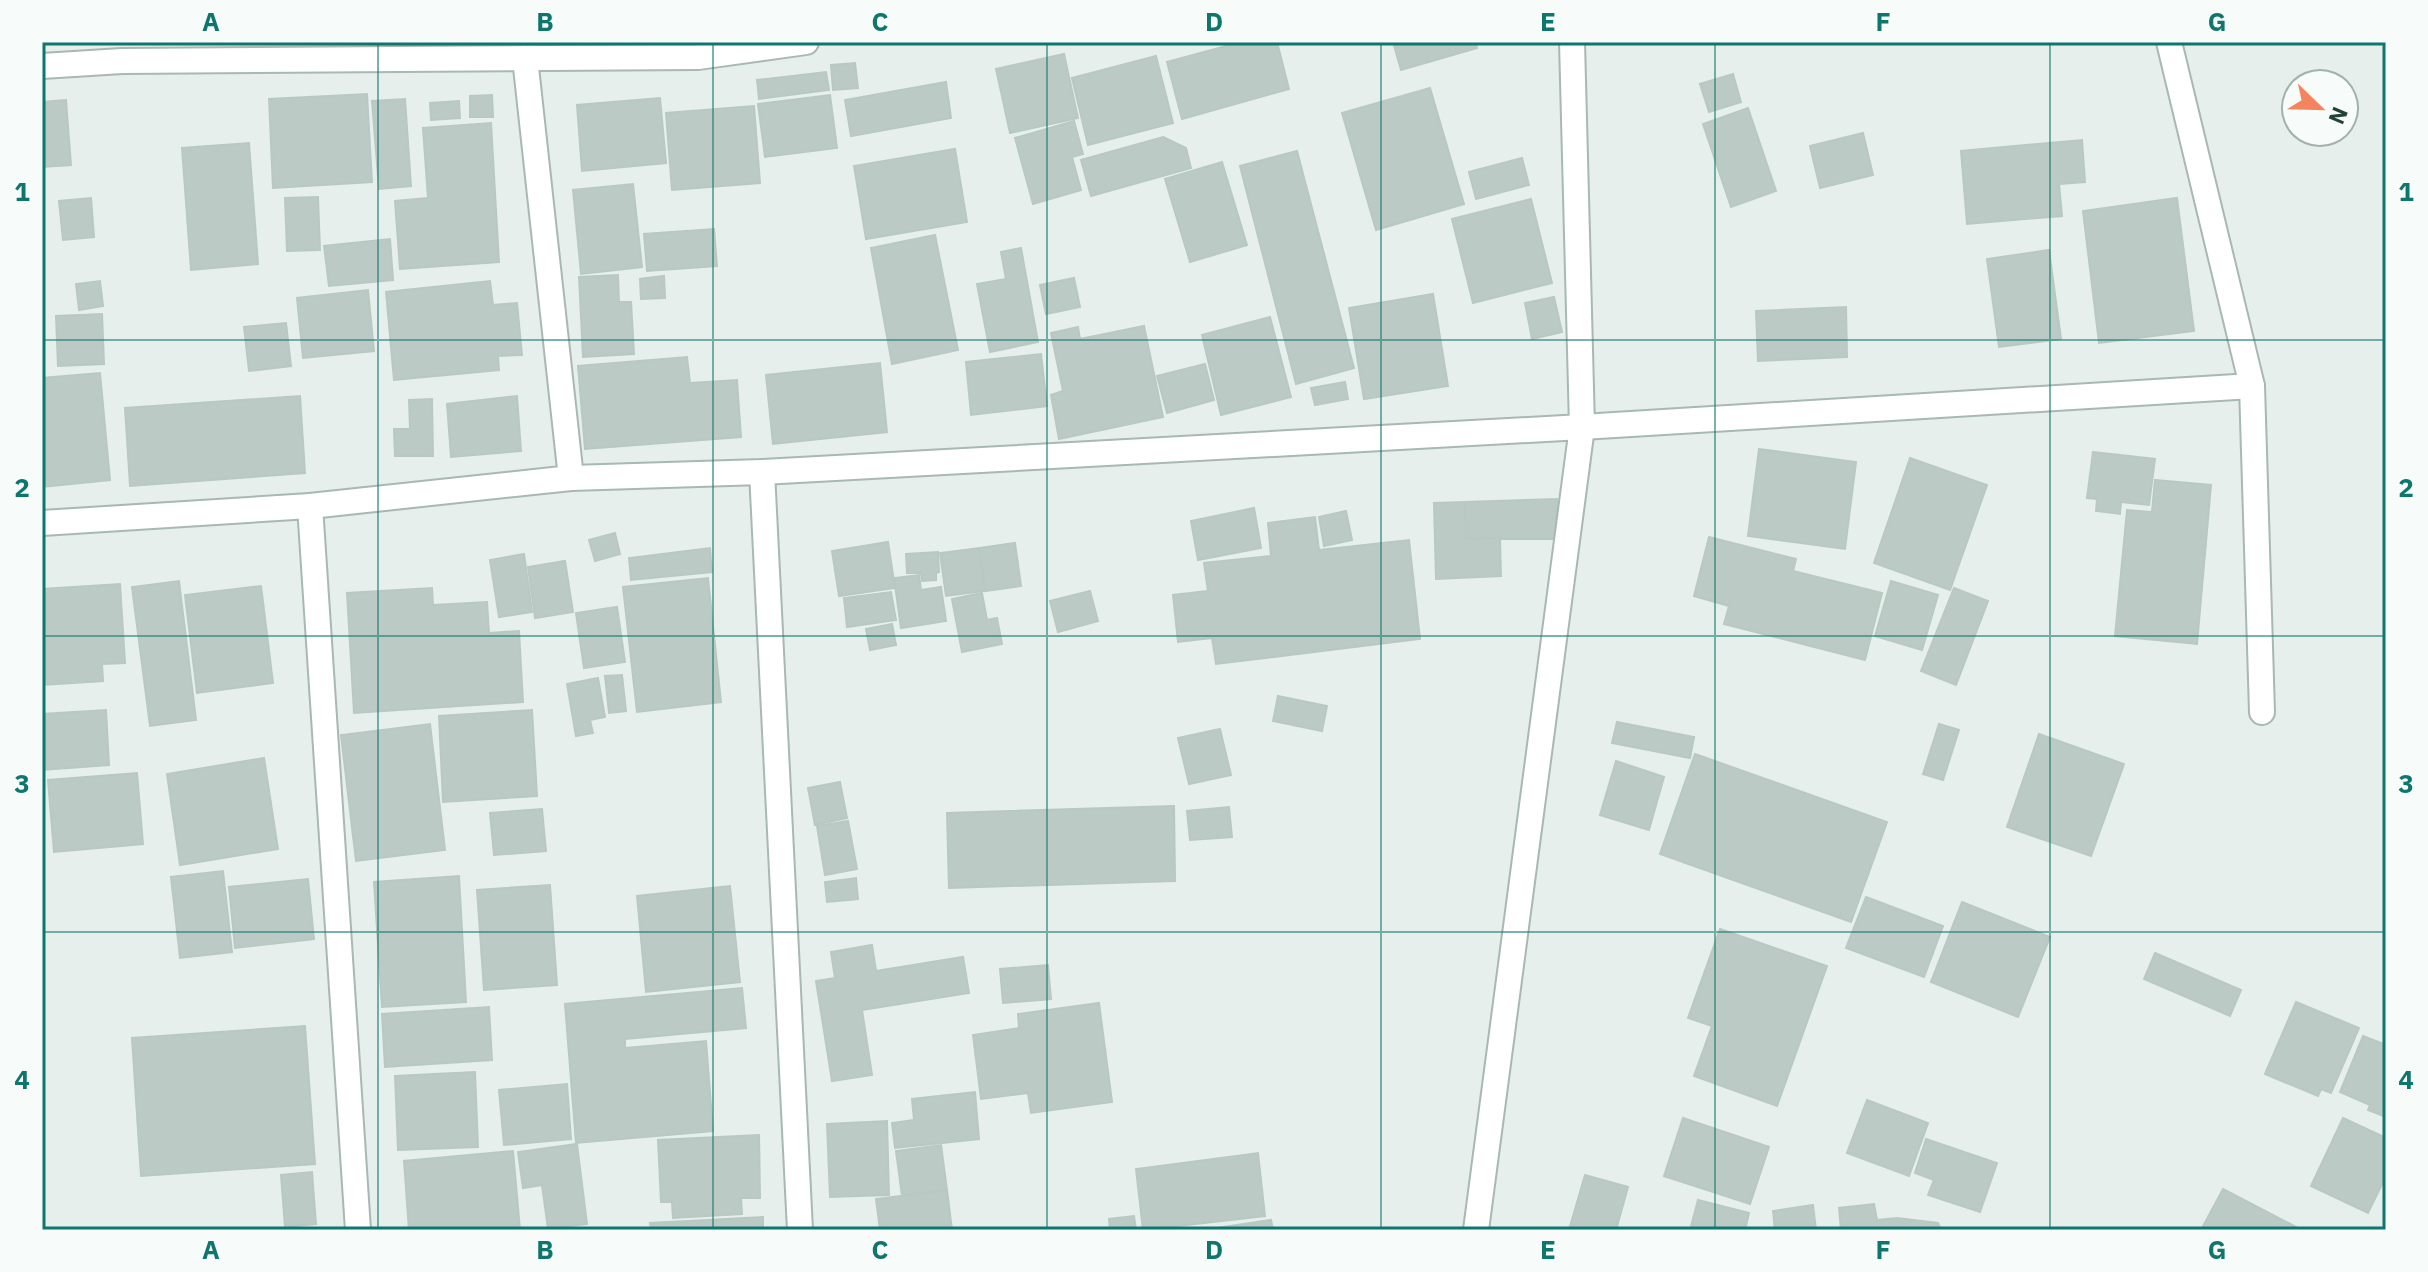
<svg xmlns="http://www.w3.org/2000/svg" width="2428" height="1272" font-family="'IBM Plex Sans',sans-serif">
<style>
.building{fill:#bbcac4;stroke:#b8c9c2;stroke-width:2}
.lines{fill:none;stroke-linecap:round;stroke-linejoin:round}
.minor-casing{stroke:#a8b8b2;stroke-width:28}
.minor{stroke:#fff;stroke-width:24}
.grid{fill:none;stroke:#0f766e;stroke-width:2;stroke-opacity:0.55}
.neatline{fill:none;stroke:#0f766e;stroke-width:3}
.grid-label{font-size:26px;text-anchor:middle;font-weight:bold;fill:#0f766e}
</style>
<rect width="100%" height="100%" fill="#e6efeb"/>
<g class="building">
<path d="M1241,42h36l12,47 -107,30 -15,-57z"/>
<path d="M1393,42h83l1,6 -76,22z"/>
<path d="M1064,54l14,64 -68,15 -14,-64z"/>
<path d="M1156,56l17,67 -85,22 -16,-67z"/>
<path d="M855,63l3,25 -25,2 -2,-25z"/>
<path d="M826,72l3,18 -70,9 -2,-19z"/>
<path d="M1733,74l8,28 -32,10 -9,-28z"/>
<path d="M946,82l5,36 -100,18 -6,-36z"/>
<path d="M1430,88l34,116 -88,26 -34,-117z"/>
<path d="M367,94l5,88 -99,6 -4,-89z"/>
<path d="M492,95l1,22h-23v-21z"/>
<path d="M830,95l7,53 -72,9 -7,-53z"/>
<path d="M660,98l6,65 -84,8 -5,-66z"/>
<path d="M405,99l6,87 -32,3 -7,-88z"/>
<path d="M66,100l5,65 -29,2v-65z"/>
<path d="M459,101l1,17 -29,2 -1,-17z"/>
<path d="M754,106l6,77 -88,7 -6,-77z"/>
<path d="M1748,108l28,83 -45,16 -28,-83z"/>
<path d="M1074,121l9,33 -11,3 9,33 -48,14 -18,-66z"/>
<path d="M491,123l8,139 -99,7 -5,-68 33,-3 -5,-70z"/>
<path d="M1863,133l10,42 -53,13 -10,-42z"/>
<path d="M1163,137l23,11 5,20 -100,28 -10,-36z"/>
<path d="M2082,140l3,42 -26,2 3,32 -95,8 -6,-73z"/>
<path d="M249,143l9,121 -67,6 -9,-122z"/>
<path d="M955,149l12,73 -101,17 -12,-73z"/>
<path d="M1297,151l57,217 -58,16 -56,-218z"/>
<path d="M1522,158l7,27 -53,14 -7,-27z"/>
<path d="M1222,162l25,83 -57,17 -25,-83z"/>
<path d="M633,184l9,83 -61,7 -8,-84z"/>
<path d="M318,197l2,53 -33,1 -2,-53z"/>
<path d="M91,198l3,39 -31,3 -4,-39z"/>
<path d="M2177,198l17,133 -95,12 -16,-132z"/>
<path d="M1531,199l21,84 -79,20 -21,-84z"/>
<path d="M714,229l3,37 -70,5 -3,-37z"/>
<path d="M935,235l23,115 -66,14 -21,-116z"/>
<path d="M390,239l3,41 -64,6 -5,-40z"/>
<path d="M1021,248l17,94 -48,10 -13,-68 29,-5 -5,-27z"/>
<path d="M2049,250l12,89 -62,8 -12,-88z"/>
<path d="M618,275l1,27h12l3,52 -51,3 -4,-80z"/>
<path d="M664,276l1,22 -24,1 -1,-20z"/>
<path d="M1074,278l6,29 -34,7 -6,-29z"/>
<path d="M100,281l3,25 -24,4 -3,-26z"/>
<path d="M490,281l3,24 24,-2 5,52 -24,1 1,14 -105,10 -8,-88z"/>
<path d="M368,290l6,61 -71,7 -6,-60z"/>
<path d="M1433,294l15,92 -84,13 -15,-91z"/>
<path d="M1554,297l8,35 -30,7 -7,-36z"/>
<path d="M1846,307l1,50 -89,4 -2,-50z"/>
<path d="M102,314l2,50 -46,2 -2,-50z"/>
<path d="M1270,317l21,80 -70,18 -19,-80z"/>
<path d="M286,323l5,43 -42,5 -5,-44z"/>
<path d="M1144,326l19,91 -104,22 -8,-44 12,-4 -12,-58 27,-6 2,12z"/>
<path d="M1041,354l6,52 -76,9 -5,-53z"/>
<path d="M687,357l3,26 47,-3 4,57 -156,12 -7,-83z"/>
<path d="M880,363l7,69 -114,12 -7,-69z"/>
<path d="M1205,364l9,36 -47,13 -10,-37z"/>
<path d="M100,373l10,107 -68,7v-109z"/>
<path d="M1345,382l3,17 -33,6 -4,-17z"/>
<path d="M300,396l5,77 -175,13 -5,-78z"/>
<path d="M517,396l4,55 -70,6 -4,-53z"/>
<path d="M432,399l1,57h-38l-1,-27h16l-1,-29z"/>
<path d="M1759,449l97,13 -11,87 -97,-13z"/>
<path d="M2093,452l62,7 -6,46 -28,-3 -1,12 -24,-3 1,-12 -10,-1z"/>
<path d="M1910,458l77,27 -37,105 -76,-27z"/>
<path d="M2155,480l56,5 -14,159 -82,-8 12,-126 25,2z"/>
<path d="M1557,499l-1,40h-90l-1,-37z"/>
<path d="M1465,502l1,37 34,-1 1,38 -65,3 -2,-76z"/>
<path d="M1254,508l7,40 -63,12 -7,-39z"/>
<path d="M1346,511l6,29 -28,6 -5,-29z"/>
<path d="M1315,517l4,33 90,-10 11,99 -204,25 -4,-26 -34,4 -5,-47 35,-4 -4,-28 67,-7 -3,-33z"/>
<path d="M615,533l5,21 -25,7 -6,-21z"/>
<path d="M1709,537l87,22 -3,12 89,22 -17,67 -141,-36 5,-18 -35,-10z"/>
<path d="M888,542l7,46 -56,8 -7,-45z"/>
<path d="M1015,543l6,43 -36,5 -6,-43z"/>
<path d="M710,548l2,24 -81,8 -2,-22z"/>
<path d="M979,548l6,43 -39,5 -6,-43z"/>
<path d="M938,552l1,20 -3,1v7l-14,1 -1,-8h-14l-1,-19z"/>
<path d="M524,554l8,58 -33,5 -9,-57z"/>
<path d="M565,561l8,51 -38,6 -7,-51z"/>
<path d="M919,575l2,15 20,-3 5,34 -45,7 -7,-50z"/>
<path d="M708,578l13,124 -84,10 -14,-125z"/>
<path d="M179,581l17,139 -46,6 -18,-139z"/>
<path d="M1891,581l47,14 -16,55 -47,-14z"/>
<path d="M120,584l5,79 -23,1 1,17 -61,4v-96z"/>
<path d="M261,586l12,97 -76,10 -12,-98z"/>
<path d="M432,588l1,17 54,-3 2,31 30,-2 4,71 -169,11 -7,-120z"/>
<path d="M1954,588l34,13 -32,84 -35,-14z"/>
<path d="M1090,591l8,30 -40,11 -8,-31z"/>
<path d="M891,592l5,28 -49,7 -3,-29z"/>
<path d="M982,593l5,27 10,-2 5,26 -40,8 -10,-53z"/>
<path d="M617,607l8,55 -41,6 -8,-55z"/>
<path d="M892,624l4,21 -26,5 -4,-21z"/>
<path d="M622,675l4,36 -17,2 -4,-37z"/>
<path d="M598,678l7,39 -15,3 3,13 -17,3 -9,-52z"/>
<path d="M1278,696l49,10 -5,25 -49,-10z"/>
<path d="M106,710l3,55 -67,5v-56z"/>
<path d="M532,710l5,86 -94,6 -4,-86z"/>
<path d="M1617,722l77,15 -4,21 -78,-15z"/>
<path d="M430,724l15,126 -89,11 -15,-126z"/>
<path d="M1939,724l20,6 -16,50 -20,-6z"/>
<path d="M1220,729l11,46 -42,9 -11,-46z"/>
<path d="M2039,734l85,30 -33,92 -84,-29z"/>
<path d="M1695,754l192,68 -36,100 -191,-68z"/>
<path d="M264,758l14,91 -98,16 -13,-91z"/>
<path d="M1616,761l48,16 -15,53 -49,-15z"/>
<path d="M137,773l6,71 -89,8 -6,-72z"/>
<path d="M840,782l7,36 -32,7 -7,-37z"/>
<path d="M1174,806l1,75 -226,7 -2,-75z"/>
<path d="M1229,807l3,30 -42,3 -3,-29z"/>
<path d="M542,809l4,42 -52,4 -4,-42z"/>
<path d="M848,821l9,48 -32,6 -8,-49z"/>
<path d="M223,871l9,81 -52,6 -9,-81z"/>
<path d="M459,876l7,126 -84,5 -8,-125z"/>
<path d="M856,878l2,21 -31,3 -2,-20z"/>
<path d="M308,879l6,60 -79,9 -6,-61z"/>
<path d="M550,885l7,100 -73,5 -7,-100z"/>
<path d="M730,886l10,96 -94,10 -9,-96z"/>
<path d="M1866,897l77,29 -19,51 -78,-29z"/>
<path d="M1962,902l88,35 -32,80 -87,-35z"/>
<path d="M1720,929l107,37 -50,140 -83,-30 18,-50 -24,-8z"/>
<path d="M872,945l4,26 87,-14 6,36 -107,17 10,65 -40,6 -16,-100 19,-3 -4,-26z"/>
<path d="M2155,953l86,37 -11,26 -86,-37z"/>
<path d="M1048,965l3,34 -48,4 -3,-34z"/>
<path d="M742,988l4,40 -121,11v9l81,-7 7,90 -137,12 -11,-139z"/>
<path d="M2296,1002l63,26 -28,65 -10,-4 -3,7 -53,-22z"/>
<path d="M1099,1003l13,99 -81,11 -3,-20 -47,6 -8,-64 46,-7 -1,-14z"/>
<path d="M489,1007l3,53 -107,7 -3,-53z"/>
<path d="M305,1026l10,138 -174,12 -9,-138z"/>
<path d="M2363,1036l23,9v72l-18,-7 2,-5 -30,-13z"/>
<path d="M475,1072l3,75 -80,3 -3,-74z"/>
<path d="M567,1084l4,55 -67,6 -5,-55z"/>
<path d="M975,1092l4,47 -84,9 -3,-25 22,-3 -2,-21z"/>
<path d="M1867,1100l61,23 -19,53 -62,-23z"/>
<path d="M1683,1118l86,29 -19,57 -86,-28z"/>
<path d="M2343,1118l43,20v38l-18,37 -57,-27z"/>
<path d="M887,1121l2,74 -59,2 -3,-73z"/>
<path d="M759,1135l1,63h-19l1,16 -69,4 -1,-16h-11l-3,-62z"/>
<path d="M1926,1139l71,24 -17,49 -52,-17 6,-15 -19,-7z"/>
<path d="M577,1144l10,80 -39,5 -6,-44 -19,3 -5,-36z"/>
<path d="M941,1145l6,45 -45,6 -6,-45z"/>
<path d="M513,1151l7,79h-111l-5,-69z"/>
<path d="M1258,1153l7,63 -122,14 -7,-61z"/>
<path d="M312,1172l4,52 -31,3 -4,-52z"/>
<path d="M1585,1175l43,12 -12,43h-47z"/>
<path d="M2223,1189l77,40v1h-99z"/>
<path d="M947,1190l5,40h-72l-4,-31z"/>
<path d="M1698,1200l51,13 -4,17h-55z"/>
<path d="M1874,1204l3,16 20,-2 41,5 3,7h-100l-2,-22z"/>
<path d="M1813,1205l3,25h-41l-2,-19z"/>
<path d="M1134,1216l2,14h-26l-1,-11z"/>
<path d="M763,1217v13h-112l-1,-7z"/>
<path d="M1271,1220l2,10h-70z"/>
</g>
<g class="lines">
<g class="minor-casing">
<g id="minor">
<path d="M2169,42l83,344 10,326"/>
<path d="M42,66l80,-5 576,-4 108,-15"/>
<path d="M762,472l38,758"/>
<path d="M571,478l191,-6 820,-45 670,-41"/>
<path d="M310,506l48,724"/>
<path d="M42,523l268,-17 261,-28 -46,-420"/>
<path d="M1476,1230l106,-803 -10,-385"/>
</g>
</g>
<use href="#minor" class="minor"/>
</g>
<path class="grid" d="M378,42v1188M713,42v1188M1047,42v1188M1381,42v1188M1715,42v1188M2050,42v1188M42,340h2344M42,636h2344M42,932h2344"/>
<rect width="2428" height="1272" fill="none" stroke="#f7fbf9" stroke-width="88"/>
<g transform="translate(2320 108) rotate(113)"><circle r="38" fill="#f7fbf9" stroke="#a3b1ad" stroke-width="2"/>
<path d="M0-6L14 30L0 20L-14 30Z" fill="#f4845f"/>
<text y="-12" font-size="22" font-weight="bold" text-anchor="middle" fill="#24423a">N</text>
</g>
<rect x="44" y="44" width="2340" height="1184" class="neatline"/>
<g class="grid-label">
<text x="211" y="31">A</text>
<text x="545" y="31">B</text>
<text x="880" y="31">C</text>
<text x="1214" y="31">D</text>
<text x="1548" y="31">E</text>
<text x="1883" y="31">F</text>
<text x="2217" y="31">G</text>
<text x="22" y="201">1</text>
<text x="2406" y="201">1</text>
<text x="22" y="497">2</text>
<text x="2406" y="497">2</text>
<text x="22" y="793">3</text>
<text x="2406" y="793">3</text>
<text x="22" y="1089">4</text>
<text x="2406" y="1089">4</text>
<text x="211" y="1259">A</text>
<text x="545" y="1259">B</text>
<text x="880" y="1259">C</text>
<text x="1214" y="1259">D</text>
<text x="1548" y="1259">E</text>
<text x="1883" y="1259">F</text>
<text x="2217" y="1259">G</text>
</g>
</svg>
